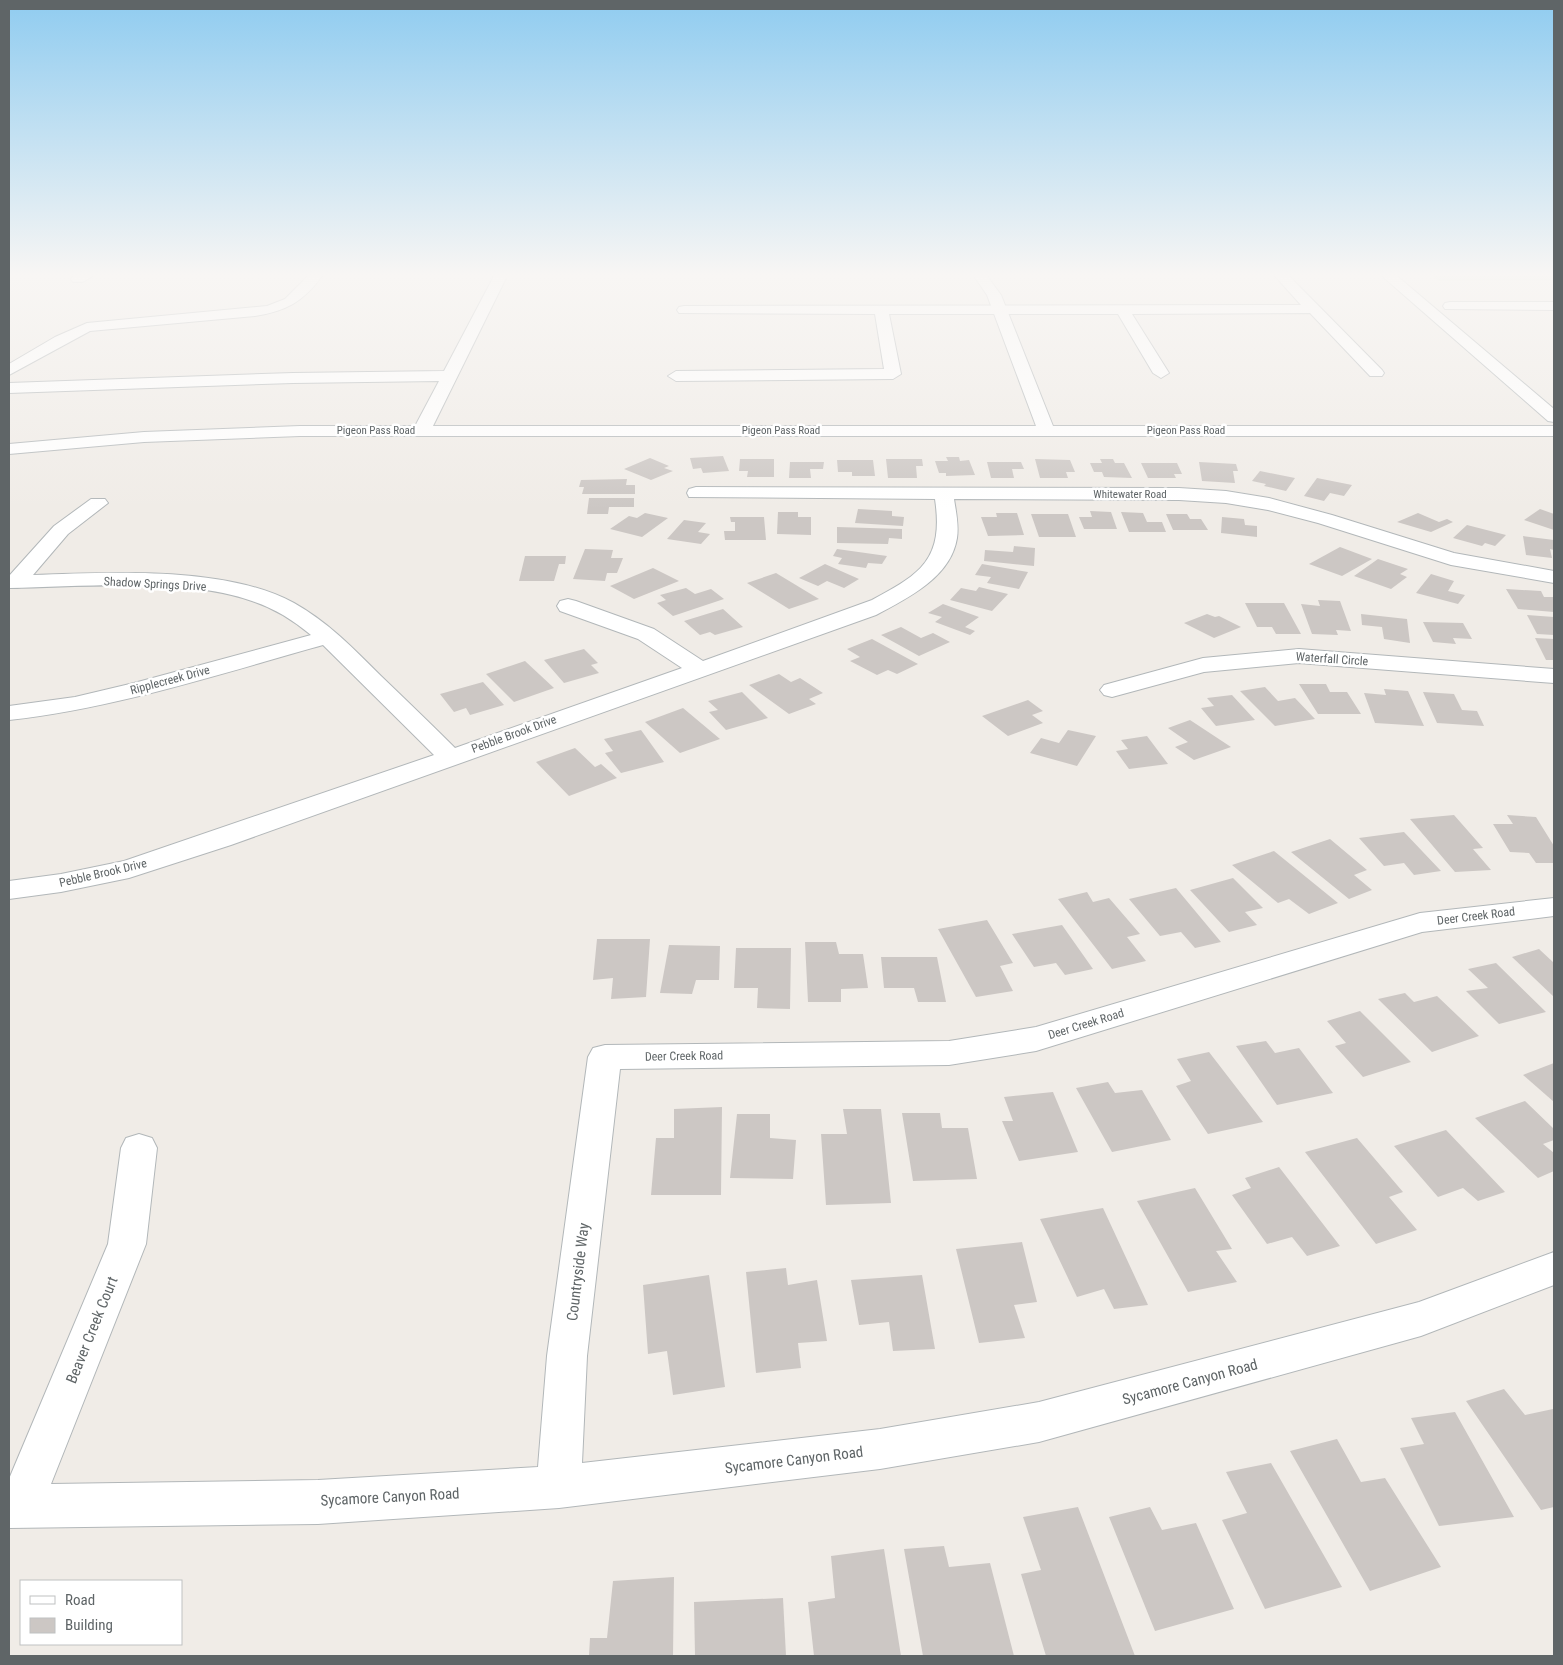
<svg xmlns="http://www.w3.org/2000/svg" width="1563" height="1665" font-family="'Roboto Condensed',sans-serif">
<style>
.green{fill:#cfe6c5}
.building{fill:#ccc7c4}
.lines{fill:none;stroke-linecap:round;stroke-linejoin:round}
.minor-casing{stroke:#b2b7b9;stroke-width:2}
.tertiary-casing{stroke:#b2b7b9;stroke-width:2}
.secondary-casing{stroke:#b1b7b9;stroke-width:2}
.minor{fill:#fff;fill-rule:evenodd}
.tertiary{fill:#fff;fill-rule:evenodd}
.secondary{fill:#fff;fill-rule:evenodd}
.labels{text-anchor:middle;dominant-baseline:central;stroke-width:5;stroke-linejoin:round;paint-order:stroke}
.far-street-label{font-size:11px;fill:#5f6567;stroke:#fff}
.street-label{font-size:12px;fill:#5f6567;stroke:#fff}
.near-street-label{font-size:15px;fill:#5f6567;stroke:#fff}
</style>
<rect width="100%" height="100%" fill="#f0ece7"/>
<path class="green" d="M1433,276h121v4l-116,1z"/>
<g class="building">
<path d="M723,456l6,15 -26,2 -2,-5 -8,1 -3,-11z"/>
<path d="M946,457h13l1,4 9,-1 6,15 -29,1v-3h-7l-4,-12h13z"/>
<path d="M650,458l19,8 -5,2 9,3 -22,9 -27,-11z"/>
<path d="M740,459h34v18h-27l1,-6h-9z"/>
<path d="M886,459h36l1,7h-7l1,12h-29z"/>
<path d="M1035,459l35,1 5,12h-9l2,6h-28z"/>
<path d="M1100,459h13l2,4h9l8,15 -28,-1 -2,-5h-8l-4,-9h12z"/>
<path d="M837,460h36l2,16h-23v-4h-14z"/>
<path d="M790,462h34l-1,7h-13l1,9h-22z"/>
<path d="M987,462h34l3,7h-12l2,9h-23z"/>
<path d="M1199,462l37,2 2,7h-5l2,12 -33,-2z"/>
<path d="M1141,463h36l5,11h-8l2,4h-28z"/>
<path d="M1260,471l35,7 -9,13 -22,-5 2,-2 -14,-3z"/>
<path d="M1317,478l35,7 -8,11 -14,-3 -6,8 -20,-5z"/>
<path d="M627,479l-1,6h9v9h-53l2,-7h-5l2,-7z"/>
<path d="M589,498h45v9h-25l-1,7h-21z"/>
<path d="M858,509l34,2v5l12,1 -1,9 -48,-3z"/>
<path d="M1540,509l14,5v16l-30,-10z"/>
<path d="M1090,511l21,1 6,17h-33l-5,-12h13z"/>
<path d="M778,512h20v5h13v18l-34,-1z"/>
<path d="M1121,512l22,1 4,9h15l4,10h-37z"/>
<path d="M645,513l23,5 -26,19 -32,-8 19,-13 8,2z"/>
<path d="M996,513h21l7,22 -36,1 -7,-19h16z"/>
<path d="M1418,513l21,9 8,-3 6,3 -22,10 -34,-10z"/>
<path d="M1031,514h37l8,23h-37z"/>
<path d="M1166,514h21l3,5h11l7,11h-35z"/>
<path d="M730,517h34l2,23h-41l-1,-9h11v-9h-4z"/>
<path d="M1222,517l22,2 1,6 12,1v11l-36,-4z"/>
<path d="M684,520l22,3 -8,9 12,2 -9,10 -34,-5z"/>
<path d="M1467,525l39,10 -11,11 -10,-3 -3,3 -29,-8z"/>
<path d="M837,527l65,2v10l-13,-1 -1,6 -51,-1z"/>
<path d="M1523,536l31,4v10l-4,-1 2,9 -26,-3z"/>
<path d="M1014,546l21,2 -1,18 -50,-5 1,-11 28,2z"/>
<path d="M1340,547l32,12 -30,17 -33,-12z"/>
<path d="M585,549l28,1 -2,8h12l-6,15h-10l-2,8 -32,-2z"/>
<path d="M837,549l50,7 -5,8 -14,-1 -2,5 -28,-4 4,-6 -9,-2z"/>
<path d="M525,556h41l-1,8h-6l-5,17h-35z"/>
<path d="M1378,559l30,10 -8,5 7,3 -16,12 -37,-13z"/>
<path d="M825,564l34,15 -15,9 -17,-7 -9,5 -19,-8z"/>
<path d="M982,564l46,8 -9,17 -32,-6 4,-6 -16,-2z"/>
<path d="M653,568l26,13 -45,18 -24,-13z"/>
<path d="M776,573l43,26 -30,10 -42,-26z"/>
<path d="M1431,574l23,7 -6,10 17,4 -7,9 -42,-11z"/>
<path d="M979,587l29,7 -16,17 -42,-11 11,-12 15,3z"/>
<path d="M686,588l9,6 16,-5 13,10 -51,17 -16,-13 9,-3 -6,-5z"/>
<path d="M1506,589l35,2 3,6h10v15l-36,-3z"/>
<path d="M1318,600l22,1 11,30 -15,-1 2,5 -26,-1 -11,-30 19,2z"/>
<path d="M1245,603h39l17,31h-25l-4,-7h-15z"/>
<path d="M943,604l36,13 -14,10 10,4 -5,4 -35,-13 7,-5 -14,-4z"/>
<path d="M723,609l20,18 -28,8 -5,-3 -10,3 -16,-14z"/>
<path d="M1207,614l8,3 4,-1 22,11 -27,11 -30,-15z"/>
<path d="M1361,614l46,5 3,24 -26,-4 -2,-12 -20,-2z"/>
<path d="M1527,615l27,2v18l-17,-1z"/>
<path d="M1423,622l40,1 9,16 -19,-1 3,6 -23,-2z"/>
<path d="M901,627l20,11 12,-5 17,9 -31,14 -38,-21z"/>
<path d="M1535,638l19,1v21h-8z"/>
<path d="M872,639l46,25 -21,10 -9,-4 -11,5 -27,-14 10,-4 -13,-8z"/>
<path d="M584,649l14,14 -7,2 8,8 -35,10 -20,-23z"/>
<path d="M525,661l29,27 -40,14 -28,-28z"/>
<path d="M779,674l12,8 9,-4 23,15 -14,6 7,5 -27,10 -40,-29z"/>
<path d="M483,682l21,23 -34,10 -4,-7 -12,4 -14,-18z"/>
<path d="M1299,684h27l4,8h17l14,22h-43z"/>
<path d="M1265,687l13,14 17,-3 20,21 -40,7 -35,-35z"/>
<path d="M1384,689l24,2 16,35 -49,-3 -11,-30 22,2z"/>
<path d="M742,692l26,26 -42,12 -17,-18 9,-2 -10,-9z"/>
<path d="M1423,692l31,2 8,16 15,1 7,15 -47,-3z"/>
<path d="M1232,695l23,25 -39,6 -15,-18 13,-2 -7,-8z"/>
<path d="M1028,700l15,11 -11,4 11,8 -35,13 -26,-20z"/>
<path d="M683,708l37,31 -40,14 -35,-31z"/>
<path d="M1190,720l41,27 -37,13 -19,-13 13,-5 -20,-14z"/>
<path d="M641,730l23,32 -43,11 -16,-20 8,-2 -9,-12z"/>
<path d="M1068,730l28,6 -19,30 -47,-13 11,-15 18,5z"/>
<path d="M1147,736l21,28 -39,5 -13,-18 12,-2 -7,-9z"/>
<path d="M575,748l20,19 6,-3 16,14 -48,18 -33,-34z"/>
<path d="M1454,815l29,33 -10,1 18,21 -36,2 -45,-53z"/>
<path d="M1507,815l29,2 18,29v17h-18l-7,-10 -19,-1 -17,-28h20z"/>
<path d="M1404,832l37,39 -27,4 -10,-12 -20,3 -25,-28z"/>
<path d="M1330,839l37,31 -13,5 18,15 -23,9 -58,-47z"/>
<path d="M1274,851l64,52 -29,11 -20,-15 -11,4 -46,-38z"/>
<path d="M1233,878l30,30 -18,4 12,13 -28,7 -39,-42z"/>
<path d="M1176,888l45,54 -26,6 -14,-16 -21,4 -31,-37z"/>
<path d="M1087,892l6,10 16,-4 31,36 -13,3 19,24 -34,8 -54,-70z"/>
<path d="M987,920l26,43 -13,3 13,25 -37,6 -38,-68z"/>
<path d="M1062,925l31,44 -28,6 -9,-12 -22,4 -22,-33z"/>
<path d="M597,939h53l-4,58 -35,2 2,-21 -20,2z"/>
<path d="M805,942h31l3,12h24l5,34 -27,1v13h-33z"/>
<path d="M669,945l51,1 -1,34h-23l-4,14 -32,-1z"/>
<path d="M736,948h55l-1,61 -33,-1 1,-20h-24z"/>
<path d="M1539,949l15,14v34l-42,-40z"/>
<path d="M881,957h56l9,45h-28l-4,-14h-30z"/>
<path d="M1496,963l50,49 -47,12 -33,-33 22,-3 -20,-19z"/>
<path d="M1405,993l9,9 23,-6 42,40 -47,16 -54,-53z"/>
<path d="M1360,1011l51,51 -48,15 -28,-31 11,-3 -19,-22z"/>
<path d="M1266,1041l9,12 24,-5 34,45 -56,12 -41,-59z"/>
<path d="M1209,1052l54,70 -55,12 -32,-48 15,-5 -14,-22z"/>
<path d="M1554,1063v39l-31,-27z"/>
<path d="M1108,1082l7,11 27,-3 29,50 -59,12 -36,-64z"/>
<path d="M1053,1092l25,60 -59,9 -17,-40h11l-9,-24z"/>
<path d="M1525,1101l29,28v11l-11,4 11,9v18l-16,7 -63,-60z"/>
<path d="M722,1107l-1,88h-70l5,-57h18v-29z"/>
<path d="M843,1109h38l10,94 -65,2 -5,-71h26z"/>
<path d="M902,1113h38l2,15h26l9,51 -64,2z"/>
<path d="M737,1114h33v24l26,2 -3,39 -63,-1z"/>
<path d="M1446,1130l59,62 -27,9 -15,-13 -25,9 -44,-51z"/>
<path d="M1357,1138l46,54 -14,5 28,33 -41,14 -71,-92z"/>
<path d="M1279,1167l61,79 -33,10 -15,-19 -25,7 -35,-49 19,-7 -6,-10z"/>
<path d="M1195,1188l37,61 -16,2 21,31 -49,10 -51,-91z"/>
<path d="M1103,1208l45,97 -34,4 -10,-20 -27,8 -37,-78z"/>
<path d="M1022,1242l15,60 -23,3 11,33 -46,5 -23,-94z"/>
<path d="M786,1268l2,17 29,-5 10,61 -29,2 3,25 -45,5 -10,-101z"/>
<path d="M709,1275l16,112 -52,8 -6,-44 -19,3 -5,-69z"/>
<path d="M922,1275l13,74 -42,2 -4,-29 -30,3 -8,-45z"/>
<path d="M1504,1389l21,26 28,-6 1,2v96l-13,3 -75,-109z"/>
<path d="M1455,1412l59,105 -75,9 -39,-78 24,-4 -13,-26z"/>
<path d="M1337,1439l24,43 24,-4 56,89 -71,24 -80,-140z"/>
<path d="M1271,1463l71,124 -77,22 -43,-89 25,-7 -21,-41z"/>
<path d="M1078,1507l57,149h-89l-25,-82 20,-4 -18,-53z"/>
<path d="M1150,1507l12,23 34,-7 38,86 -79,22 -46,-114z"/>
<path d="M944,1546l5,21 41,-4 24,93h-91l-19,-107z"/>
<path d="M884,1549l17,107h-87l-6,-54 27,-4 -4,-42z"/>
<path d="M674,1577l-1,79h-84l1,-18h17l6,-57z"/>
<path d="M783,1598l3,58h-91l-1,-54z"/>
</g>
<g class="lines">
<g class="minor-casing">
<g id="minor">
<path d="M73,276h19l-9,6h-10l-2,-3z"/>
<path d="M308,276h14c-19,26 -36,35 -67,40l-165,15 -81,44v-11l46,-27 32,-14 180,-17 18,-7z"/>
<path d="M494,276h13l-76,154 -3,4h-12l-3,-4 26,-49 -146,2 -284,10v-10l284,-10 151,-2z"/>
<path d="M1275,276h14l93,94 2,3 -2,3h-12l-60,-63 -178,1 37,59 -8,5 -8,-5 -35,-59h-229l12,60 -8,5 -217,2 -8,-5 8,-5 208,-2 -9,-55 -196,-1 -2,-3 2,-3 5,-1 617,-1z"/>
<path d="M1450,302h104v8l-109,-1 -2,-3 2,-3z"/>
<path d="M696,487l483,1 47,3 43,7 63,17 122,38 100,18v12l-103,-18 -133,-42 -50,-13 -42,-7 -47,-3 -225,-1c2,13 5,26 3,39 -6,39 -49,60 -81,77l-645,230 -102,33 -68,14 -52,7v-18l52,-7 63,-13 310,-106 -111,-110c-104,29 -207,63 -314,75v-14l66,-9 59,-14 177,-48c-18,-15 -37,-27 -59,-34 -68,-24 -171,-14 -243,-13v-12l45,-50 37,-27h14l3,4 -40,31 -35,41c76,-3 194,-9 261,28 34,19 60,46 87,73 25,24 50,48 74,72l227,-80 -44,-29 -78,-28 -3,-5 3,-5 8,-2 8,2 78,28 49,32 169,-61c49,-26 72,-41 63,-101l-246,-2 -2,-4 2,-4z"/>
<path d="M1299,649l255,20v14l-255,-20 -95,9 -92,25 -8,-2 -4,-5 4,-5 99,-27z"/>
<path d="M1554,898v18l-132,16 -386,119 -87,14 -329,4 -33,287 -5,107 298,-34 159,-27 380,-100 135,-50v33l-133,51 -382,106 -159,27 -321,39 -241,16 -309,4v-49l99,-235 13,-96 5,-10 13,-4 13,4 5,10 -11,96 -95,240 267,-4 220,-13 9,-111 41,-299 5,-9 12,-3 344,-4 87,-14 384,-114z"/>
</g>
</g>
<g class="tertiary-casing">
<path id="tertiary" d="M974,276h13l14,19 52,131h501v10h-1254l-156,6 -135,12v-10l135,-12 156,-6h736l-49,-131z"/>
</g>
<g class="secondary-casing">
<path id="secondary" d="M1382,276h15l157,133v13l-6,-1z"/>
</g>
<use href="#minor" class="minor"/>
<use href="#tertiary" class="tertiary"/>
<use href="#secondary" class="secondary"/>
</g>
<linearGradient id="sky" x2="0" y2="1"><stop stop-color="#90ccf0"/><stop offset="0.54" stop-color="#f8f6f4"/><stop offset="1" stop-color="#f8f6f4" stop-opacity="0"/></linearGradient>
<rect width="1563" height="509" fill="url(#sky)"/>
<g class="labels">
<g class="far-street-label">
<text x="376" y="430">Pigeon Pass Road</text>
<text x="781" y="430">Pigeon Pass Road</text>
<text x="1186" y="430">Pigeon Pass Road</text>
<text x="1130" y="494">Whitewater Road</text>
</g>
<g class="street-label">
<text transform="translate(155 584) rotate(3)">Shadow Springs Drive</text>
<text transform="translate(1332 659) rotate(4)">Waterfall Circle</text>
<text transform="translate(170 680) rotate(-15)">Ripplecreek Drive</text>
<text transform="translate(514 734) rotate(-20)">Pebble Brook Drive</text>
<text transform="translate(103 873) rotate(-13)">Pebble Brook Drive</text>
<text transform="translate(1476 916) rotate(-7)">Deer Creek Road</text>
<text transform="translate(1086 1024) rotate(-17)">Deer Creek Road</text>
<text transform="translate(684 1056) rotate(-1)">Deer Creek Road</text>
</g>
<g class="near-street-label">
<text transform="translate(578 1272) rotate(-83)">Countryside Way</text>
<text transform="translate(92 1330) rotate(-68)">Beaver Creek Court</text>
<text transform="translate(1190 1382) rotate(-15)">Sycamore Canyon Road</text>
<text transform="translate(794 1460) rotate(-7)">Sycamore Canyon Road</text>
<text transform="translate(390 1497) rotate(-3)">Sycamore Canyon Road</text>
</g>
</g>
<rect width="1563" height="1665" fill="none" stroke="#5f6567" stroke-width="20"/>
<rect x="20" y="1580" width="162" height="65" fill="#ffffff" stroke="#bfc1c2"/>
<rect x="30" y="1596" width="25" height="8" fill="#ffffff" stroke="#bfc1c2"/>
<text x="65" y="1605" font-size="15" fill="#5f6567">Road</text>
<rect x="30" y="1618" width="25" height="15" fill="#ccc7c4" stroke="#bfc1c2"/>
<text x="65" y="1630" font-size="15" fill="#5f6567">Building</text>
</svg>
